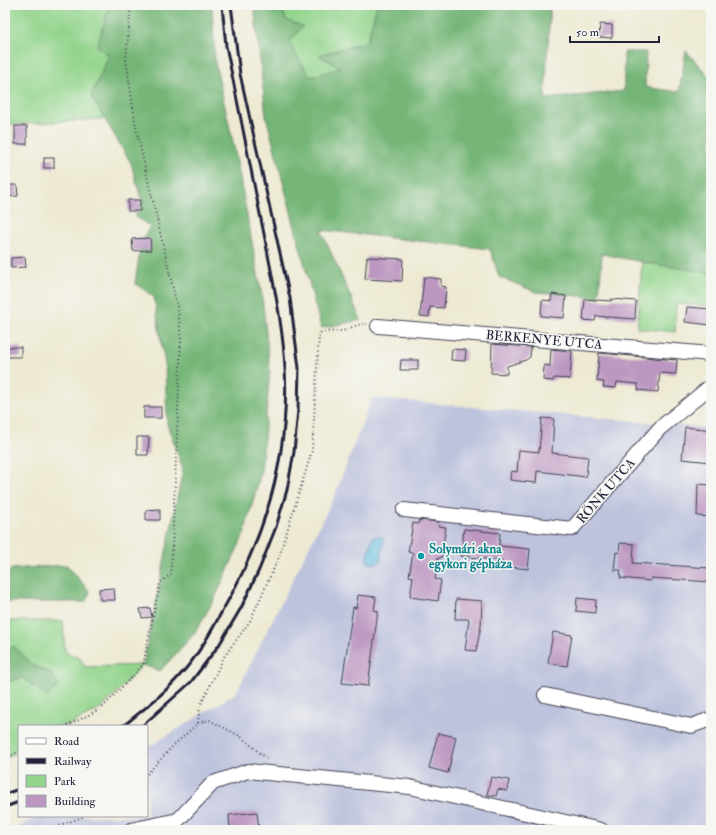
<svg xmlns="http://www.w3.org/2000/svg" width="716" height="835" font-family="'IM FELL Double Pica',serif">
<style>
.industrial{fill:#bec3dd}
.green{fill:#92d48b;stroke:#5a7b63}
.forest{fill:#75b677;stroke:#4c6c59}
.water{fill:#63bbe0;stroke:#426e8e}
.building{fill:#bc97c1}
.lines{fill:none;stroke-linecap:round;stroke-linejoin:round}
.minor-casing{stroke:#404052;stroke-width:16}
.path{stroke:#404052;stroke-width:2;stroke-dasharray:1 3;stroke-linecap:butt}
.minor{stroke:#fff;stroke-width:14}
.rail{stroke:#22223b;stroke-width:3}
.culture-dot{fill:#0f9aa8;stroke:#f6f6f2;stroke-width:1.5}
.labels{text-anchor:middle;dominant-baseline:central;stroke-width:3;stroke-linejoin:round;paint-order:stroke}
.street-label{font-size:13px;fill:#22223b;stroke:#f6f6f2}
.culture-label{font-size:13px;font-weight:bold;fill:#0d838f;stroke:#f6f6f2;text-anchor:start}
</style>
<rect width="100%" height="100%" fill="#f6f6f2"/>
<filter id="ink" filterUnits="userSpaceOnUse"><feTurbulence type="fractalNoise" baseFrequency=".025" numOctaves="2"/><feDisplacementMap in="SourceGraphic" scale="8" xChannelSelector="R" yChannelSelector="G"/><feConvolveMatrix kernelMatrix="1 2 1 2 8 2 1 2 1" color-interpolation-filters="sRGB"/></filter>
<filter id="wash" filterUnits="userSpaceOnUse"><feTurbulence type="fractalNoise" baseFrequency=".012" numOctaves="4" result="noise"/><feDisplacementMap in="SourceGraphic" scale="16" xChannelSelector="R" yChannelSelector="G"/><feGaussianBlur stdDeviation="0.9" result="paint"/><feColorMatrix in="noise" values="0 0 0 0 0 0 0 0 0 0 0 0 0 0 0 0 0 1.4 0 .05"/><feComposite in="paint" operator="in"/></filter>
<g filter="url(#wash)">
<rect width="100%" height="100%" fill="#ede9d2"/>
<path class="industrial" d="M372,398l339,30v402h-697l23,-14h110v-68l89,-55 98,-196z"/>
<g class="green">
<path d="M5,5h105l-13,41 12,10 -18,40 14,23 -100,6z"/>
<path d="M281,5h96l-10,37 -48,13 21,13 -31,10 -20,-35 -3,-23z"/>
<path d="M642,262l69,11v33l-35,-2 -1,28 -38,-4z"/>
<path d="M5,621h58l2,31 15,6 5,9 58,-2 -41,43 -35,18h-48v25l-14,8v-77l18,-4 24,19 4,-24 -19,-8 -17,-18 -10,2z"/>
</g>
<g class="forest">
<path d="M110,5h102l3,57 20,89 27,145 8,75 -9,101 -17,62 -29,64 -21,36 -34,37 -17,-6 40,-196 -16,-45 -2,-59 -11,-68 -19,-14 6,-39 9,-18 -15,-9 7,-15 -11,-39 -40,-67 18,-40 -12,-10z"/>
<path d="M254,5h27l5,15 17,6 -14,17 21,34 30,-9 -21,-13 48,-13 10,-37h173l-5,94 79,-8v-39h22l-1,35 34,5 7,-41 24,27 -2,16 3,1v178l-69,-11 -40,-8 -3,44 -63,-6 -37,-15 -9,-28 -169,-19 40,90 -40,8 -55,-212z"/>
<path d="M67,565l23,27 -5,10h-80v-28l7,-5z"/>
<path d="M14,646l18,19 19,8 8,12 -12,12 -24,-19 -18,4v-33z"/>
</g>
<path class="water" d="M375,536l7,1 2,3 -4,22 -4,2 -7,-1 -2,-3 5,-22z"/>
<g id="blocks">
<g class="building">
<path d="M600,24l12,1v13l-13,-1z"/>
<rect x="15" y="126" width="12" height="18"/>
<rect x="44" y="158" width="10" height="10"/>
<path d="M5,185h12l1,11 -13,1z"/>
<rect x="128" y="200" width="12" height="11"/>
<path d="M150,238l1,12 -18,1 -1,-12z"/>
<path d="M25,257l1,10 -15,1v-10z"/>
<path d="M367,257l36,2 -1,22 -37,-2z"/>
<path d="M424,277l17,2v7l5,1 -2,21 -14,-1 -1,10 -9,-1z"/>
<path d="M552,294l14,2 -2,22 -23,-2 1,-16 9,1z"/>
<path d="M585,299l26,2v-2l25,2 -1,18 -39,-3 -1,5 -12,-1z"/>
<path d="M687,307l24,2v16l-26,-3z"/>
<path d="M492,344l39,3 -1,10 -4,3 -19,6v8l-16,-1z"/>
<rect x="5" y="347" width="16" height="10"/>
<path d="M452,349l14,1 -1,11 -14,-1z"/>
<path d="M551,349l21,2 -2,28 -16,-1 -1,3 -10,-1 1,-15 6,1z"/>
<path d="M599,353l78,7 -1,14 -16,-1 -2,19 -20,-2v-6l-21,-2 -1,6 -13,-1 1,-5 -7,-1z"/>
<path d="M401,360h17v10h-18z"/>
<rect x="144" y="407" width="17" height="11"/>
<path d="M542,418l12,1 -2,34 36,4 -2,20 -49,-6 -1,12 -26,-3 1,-9 6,1 2,-22 20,2z"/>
<path d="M685,427l26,3v32l-29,-3z"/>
<path d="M137,437h12l-1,18h-11z"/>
<path d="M698,484l13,1v32l-14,-1z"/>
<path d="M160,509v11h-14v-10z"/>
<path d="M419,520l20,2 -1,4 8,1 -5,31h-3l-3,21 6,1 -3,21 -28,-4 3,-20 -4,-1 4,-23 -5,-1 5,-29 5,1z"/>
<path d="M464,529l36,4 -1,13 31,3 -2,20 -26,-3v-5l-41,-5z"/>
<path d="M620,543l14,1 -1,19 78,5v14l-60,-4v3l-31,-3 1,-8h-7l2,-18 3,1z"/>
<path d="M114,588l1,12h-15l-1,-11z"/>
<path d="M358,595l18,2 -2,13 4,1 -10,75 -26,-3 11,-76 3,1z"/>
<path d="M577,598l19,2 -1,13 -19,-2z"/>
<path d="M456,599l26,2 -1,25 -5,25 -11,-1 4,-31h-14z"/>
<path d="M150,608l2,9 -10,1 -2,-9z"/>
<path d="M553,632l19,3 -5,31 -19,-3z"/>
<path d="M438,733l18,4 -8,36 -19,-5z"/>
<path d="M491,777l18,3 -2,11 -9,-2 -2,7 -9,-1z"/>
<path d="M257,812l2,18h-29l-1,-15z"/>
</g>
</g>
</g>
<g filter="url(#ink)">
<use href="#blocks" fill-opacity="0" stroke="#404052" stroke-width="1"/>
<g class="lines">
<g class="minor-casing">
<g id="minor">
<path d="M378,326l333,28"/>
<path d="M404,510l168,19 88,-101 51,-42"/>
<path d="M545,695l146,31 20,-7"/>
<path d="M131,830l47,-10 35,-37 35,-12 162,16 191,43"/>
</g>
</g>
<g class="path">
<path d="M198,723l2,-17 24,-49 26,-36 29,-64 33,-106 7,-116 2,-3 22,-1 14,-6 10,-1"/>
<path d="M67,726l35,-18 41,-43 17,-82 11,-9 10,-235 -3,-29 -42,-182 -10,-69 5,-54"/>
<path d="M5,759l14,-8"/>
<path d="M147,774l25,-27 26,-24 11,-3 31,16 27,23"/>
<path d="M48,830l37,-14"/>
</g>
<use href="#minor" class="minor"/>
<g class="rail">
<path d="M123,726c20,-16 41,-32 58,-52 15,-16 29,-40 39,-59 44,-75 70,-159 65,-247 -2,-43 -12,-86 -20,-129 -11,-55 -22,-109 -33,-164l-6,-29 -4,-41"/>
<path d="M142,726l49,-44 28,-37 22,-37 18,-38 17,-43 11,-37 7,-38 4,-42 1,-42 -9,-70 -50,-224 -9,-69"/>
<path d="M5,794l14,-5"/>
<path d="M5,807l14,-5"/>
</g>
</g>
</g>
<circle class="culture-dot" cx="421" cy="556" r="4"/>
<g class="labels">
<g class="street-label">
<text transform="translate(544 340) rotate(5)">BERKENYE UTCA</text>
<text transform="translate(606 491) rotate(-49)">RÖNK UTCA</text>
</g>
<g class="culture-label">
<text x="429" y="549">Solymári akna<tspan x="429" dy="15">egykori gépháza</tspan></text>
</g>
</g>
<rect width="716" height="835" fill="none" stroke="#f6f6f2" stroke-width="20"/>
<rect x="18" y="725" width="130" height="92" fill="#f6f6f2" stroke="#a1a1a9"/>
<rect x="26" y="738" width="20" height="6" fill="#ffffff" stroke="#a1a1a9"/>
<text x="54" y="745" font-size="12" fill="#22223b">Road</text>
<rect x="26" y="758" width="20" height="6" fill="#22223b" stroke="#a1a1a9"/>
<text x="54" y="765" font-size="12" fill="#22223b">Railway</text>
<rect x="26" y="775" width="20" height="12" fill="#92d48b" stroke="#a1a1a9"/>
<text x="54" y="785" font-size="12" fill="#22223b">Park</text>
<rect x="26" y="795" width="20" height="12" fill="#bc97c1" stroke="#a1a1a9"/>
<text x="54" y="805" font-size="12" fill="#22223b">Building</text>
<path d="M570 36v6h89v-6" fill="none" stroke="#22223b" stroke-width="2"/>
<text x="576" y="36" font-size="12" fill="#22223b" stroke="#f6f6f2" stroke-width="3" paint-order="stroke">50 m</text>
</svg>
